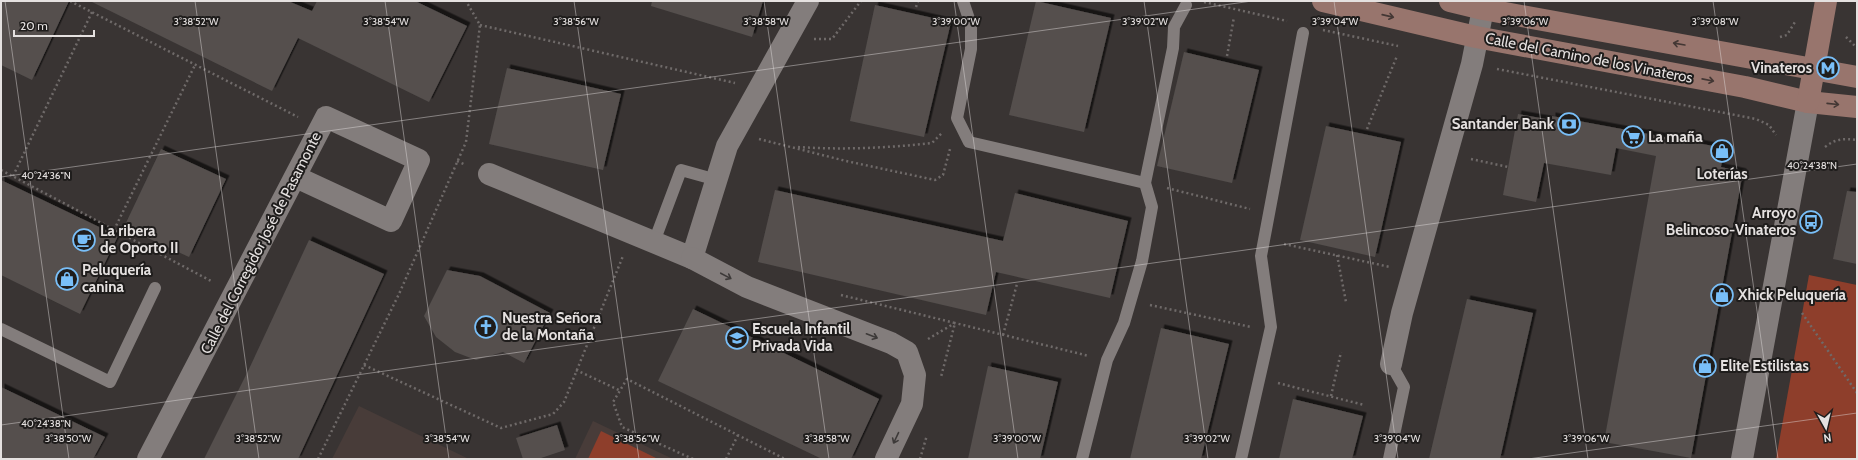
<svg xmlns="http://www.w3.org/2000/svg" width="1858" height="460" font-family="Cabin,sans-serif">
<style>
.built{fill:#483c39}
.green{fill:#8e3e2b}
.building{fill:#544f4d;filter:url(#shadow)}
.lines{fill:none;stroke-linecap:round;stroke-linejoin:round}
.path{stroke:#6f6a69;stroke-width:2.5;stroke-dasharray:2 3;stroke-linecap:butt}
.lane{stroke:#837d7c;stroke-width:12}
.street{stroke:#837d7c;stroke-width:22}
.secondary{stroke:#98756d;stroke-width:22}
.oneway{stroke:#433734}
.oneway2{stroke:#3d3a39}
.ticks{fill:none;stroke:#e5e1e0;stroke-width:1;stroke-opacity:0.45}
.labels{text-anchor:middle;dominant-baseline:central;stroke-width:4;stroke-linejoin:round;paint-order:stroke}
.street-label{font-size:15px;fill:#e5e1e0;stroke:#1f1d1c}
.poi-label{font-size:15px;font-weight:bold;fill:#e5e1e0;stroke:#1f1d1c;text-anchor:start}
.ticks-label{font-size:10px;text-anchor:middle;fill:#e5e1e0;stroke:#1f1d1c;stroke-width:4;stroke-linejoin:round;paint-order:stroke}
</style>
<defs>
<filter id="shadow"><feDropShadow dx="3.5" dy="-3.5" stdDeviation="0" flood-color="#0009"/></filter>
</defs>
<rect width="100%" height="100%" fill="#393433"/>
<g class="built">
<path d="M359,406l110,53h-137z"/>
<path d="M593,421l80,38h-98z"/>
</g>
<g class="green">
<path d="M1809,275l48,10v174h-81z"/>
<path d="M601,431l57,28h-70z"/>
</g>
<g class="building">
<path d="M1,1h68l-37,79 -31,-15z"/>
<path d="M90,1h198l24,10 5,-10h98l52,25 -38,76 -131,-64 -26,53z"/>
<path d="M652,1h111l-11,36 -101,-31z"/>
<path d="M1036,1l75,17 -27,114 -75,-17z"/>
<path d="M875,5l76,17 -27,115 -74,-16z"/>
<path d="M1184,52l75,18 -27,113 -75,-17z"/>
<path d="M507,68l114,26 -18,76 -114,-26z"/>
<path d="M1518,114l34,6v-4l172,32 -3,19 22,5 -52,286 -87,-16 52,-286 -40,-8 -5,27 -67,-12 -8,39 -33,-7z"/>
<path d="M1326,126l75,16 -26,115 -75,-17z"/>
<path d="M161,149l65,30 -37,78 -65,-30z"/>
<path d="M1,180l117,56 -38,78 -79,-39z"/>
<path d="M775,190l228,51 12,-48 113,28 -18,77 -114,-26 -10,43 -228,-53z"/>
<path d="M1847,191l10,1v72l-24,-5z"/>
<path d="M309,240l75,34 -86,185h-94l45,-90z"/>
<path d="M447,270l33,6 70,37 -26,50 -21,-11 -27,8 -21,-8 -19,-15 -12,-21z"/>
<path d="M1467,299l66,14 -33,146h-71z"/>
<path d="M693,309l186,90 -28,60h-29l-164,-78z"/>
<path d="M1161,328l68,16 -28,115h-71z"/>
<path d="M988,366l70,16 -18,77h-72z"/>
<path d="M1,387l104,50 -12,22h-92z"/>
<path d="M1293,399l70,17 -11,43h-73z"/>
<path d="M557,425l8,25 -27,9h-15l-7,-21z"/>
</g>
<g class="lines">
<g class="path">
<path d="M70,1l228,116"/>
<path d="M1204,2l83,19"/>
<path d="M916,7l2,-6"/>
<path d="M480,25l255,58"/>
<path d="M1323,30l75,16"/>
<path d="M1780,37l7,-2 8,-13"/>
<path d="M1846,37l11,11"/>
<path d="M814,39h18l29,-38"/>
<path d="M1227,56l7,-39"/>
<path d="M1497,69l259,50 13,6 7,10"/>
<path d="M1367,129l30,-73"/>
<path d="M759,139l87,22 89,19 8,-5 7,-26"/>
<path d="M798,147c44,3 89,1 134,-4l10,-10"/>
<path d="M1825,147c10,-8 19,-9 32,-7"/>
<path d="M1471,159l37,8"/>
<path d="M457,161l9,4"/>
<path d="M1,170l212,112"/>
<path d="M13,176l79,-164"/>
<path d="M1167,188l83,21"/>
<path d="M114,230l81,-165"/>
<path d="M1284,244l106,23"/>
<path d="M1337,255l9,47"/>
<path d="M841,295l114,28 -14,54"/>
<path d="M1150,305l101,22"/>
<path d="M1802,313l55,80"/>
<path d="M1003,335l14,-51"/>
<path d="M928,339l27,-16 134,33"/>
<path d="M364,365l137,63 52,-14 11,-12 59,-146"/>
<path d="M576,370l45,21"/>
<path d="M1278,383l86,22"/>
<path d="M1331,396l10,-44"/>
<path d="M318,459l81,-165 67,-152 14,-117 -14,-24"/>
<path d="M693,459l-71,-32 -9,-25 14,-23 158,80"/>
<path d="M726,459l12,-24"/>
<path d="M920,459l7,-24"/>
</g>
<g class="lane">
<path d="M963,1l8,24v24l-14,69 12,24 176,41"/>
<path d="M654,242l27,-72 36,10"/>
<path d="M1,329l109,53 45,-94"/>
<path d="M1082,459l25,-99 17,-37 18,-62 10,-54 -7,-24 28,-135 1,-21 12,-22"/>
<path d="M1241,459l30,-132 -10,-71 42,-223"/>
<path d="M1389,459l15,-72 -13,-23"/>
</g>
<g class="street">
<path d="M489,174l203,84 35,-112 81,-145"/>
<path d="M692,258l55,29 144,56 16,9 8,23 -3,29 -26,55"/>
<path d="M1391,364l11,-51 70,-249 11,-55"/>
<path d="M148,459l178,-342 93,43 -28,61 -95,-44"/>
<path d="M1742,459l66,-357"/>
</g>
<g class="secondary">
<path d="M1323,1l153,36 269,50 63,15 49,5"/>
<path d="M1450,1l33,8 374,68"/>
<path d="M1808,102l18,-101"/>
</g>
</g>
<defs><path id="oneway-shaft" d="M-6 0H5M1.5-3L5.5 0L1.5 3" fill="none" stroke-width="1.6" stroke-linecap="round" stroke-linejoin="round"/></defs>
<g class="oneway">
<use href="#oneway-shaft" transform="translate(1388 16) rotate(13)"/>
<use href="#oneway-shaft" transform="translate(1679 44) rotate(-170)"/>
<use href="#oneway-shaft" transform="translate(1708 80) rotate(11)"/>
<use href="#oneway-shaft" transform="translate(1833 104) rotate(6)"/>
</g>
<g class="oneway2">
<use href="#oneway-shaft" transform="translate(726 276) rotate(28)"/>
<use href="#oneway-shaft" transform="translate(872 336) rotate(21)"/>
<use href="#oneway-shaft" transform="translate(896 438) rotate(115)"/>
</g>
<path class="ticks" d="M5,1l64,458M195,1l64,458M385,1l64,458M574,1l65,458M764,1l65,458M954,1l64,458M1144,1l64,458M1334,1l64,458M1524,1l64,458M1713,1l65,458M1,177l1251,-176M1,425l1856,-261M1528,459l329,-46"/>
<defs>
<g id="metro-ring" transform="scale(1.15)"><circle r="9.5" fill="#1f1d1c" stroke="#79bff8" stroke-width="1.5"/><path d="M-5.5 5V-5H-3L0 0L3-5H5.5V5H3V-.5L0 4L-3-.5V5Z" fill="#79bff8"/></g>
<g id="bank-ring" transform="scale(1.15)"><circle r="9.5" fill="#1f1d1c" stroke="#79bff8" stroke-width="1.5"/><path d="M-6-4H6V4H-6ZM0-2.3a2.3 2.3 0 1 0 0 4.6a2.3 2.3 0 1 0 0-4.6Z" fill="#79bff8"/></g>
<g id="supermarket-ring" transform="scale(1.15)"><circle r="9.5" fill="#1f1d1c" stroke="#79bff8" stroke-width="1.5"/><path d="M-6-5.5h2.5l.6 2H6L4.5 2H-2.5L-4.4-4H-6ZM-1.5 3.2a1.3 1.3 0 1 0 .1 0ZM3 3.2a1.3 1.3 0 1 0 .1 0Z" fill="#79bff8"/></g>
<g id="shop-ring" transform="scale(1.15)"><circle r="9.5" fill="#1f1d1c" stroke="#79bff8" stroke-width="1.5"/><path d="M-5-2.5h2.3a2.7 3.5 0 0 1 5.4 0H5L5.5 6h-11ZM-1.5-2.5h3a1.5 2.3 0 0 0-3 0Z" fill="#79bff8"/></g>
<g id="bus-ring" transform="scale(1.15)"><circle r="9.5" fill="#1f1d1c" stroke="#79bff8" stroke-width="1.5"/><path d="M-5-6H5V4H4V6H2V4H-2V6H-4V4H-5ZM-3.5-4V0h7V-4ZM-3.5 1.2v1.5H-2V1.2ZM2 1.2v1.5H3.5V1.2Z" fill="#79bff8"/></g>
<g id="cafe-ring" transform="scale(1.15)"><circle r="9.5" fill="#1f1d1c" stroke="#79bff8" stroke-width="1.5"/><path d="M-5.5-4.5H6V0H3Q3 3.5 0 3.5H-2.5Q-5.5 3.5-5.5 0ZM3-3.2v2h1.7v-2ZM-6 4.5H4V6H-6Z" fill="#79bff8"/></g>
<g id="church-ring" transform="scale(1.15)"><circle r="9.5" fill="#1f1d1c" stroke="#79bff8" stroke-width="1.5"/><path d="M-1.2-6h2.4v3.5h3.3v2.4h-3.3V6h-2.4V-.1h-3.3v-2.4h3.3Z" fill="#79bff8"/></g>
<g id="school-ring" transform="scale(1.15)"><circle r="9.5" fill="#1f1d1c" stroke="#79bff8" stroke-width="1.5"/><path d="M0-5L7-2L0 1L-7-2ZM-4 1L0 2.5L4 1V4Q0 6-4 4Z" fill="#79bff8"/></g>
</defs>
<g fill-rule="evenodd">
<use href="#metro-ring" x="1828" y="68"/>
<use href="#bank-ring" x="1569" y="124"/>
<use href="#supermarket-ring" x="1633" y="137"/>
<use href="#shop-ring" x="1722" y="151"/>
<use href="#bus-ring" x="1811" y="222"/>
<use href="#cafe-ring" x="84" y="240"/>
<use href="#shop-ring" x="67" y="279"/>
<use href="#shop-ring" x="1722" y="295"/>
<use href="#church-ring" x="486" y="327"/>
<use href="#school-ring" x="737" y="338"/>
<use href="#shop-ring" x="1705" y="366"/>
</g>
<g class="labels">
<g class="street-label">
<text transform="translate(1589 58) rotate(11)">Calle del Camino de los Vinateros</text>
<text transform="translate(261 243) rotate(-63)">Calle del Corregidor José de Pasamonte</text>
</g>
<g class="poi-label">
<text x="1812" y="68" text-anchor="end">Vinateros</text>
<text x="1554" y="124" text-anchor="end">Santander Bank</text>
<text x="1648" y="137">La maña</text>
<text x="1722" y="174" text-anchor="middle">Loterías</text>
<text x="1796" y="213" text-anchor="end">Arroyo<tspan x="1796" dy="17">Belincoso-Vinateros</tspan></text>
<text x="100" y="231">La ribera<tspan x="100" dy="17">de Oporto II</tspan></text>
<text x="82" y="270">Peluquería<tspan x="82" dy="17">canina</tspan></text>
<text x="1738" y="295">Xhick Peluquería</text>
<text x="502" y="318">Nuestra Señora<tspan x="502" dy="17">de la Montaña</tspan></text>
<text x="752" y="329">Escuela Infantil<tspan x="752" dy="17">Privada Vida</tspan></text>
<text x="1720" y="366">Elite Estilistas</text>
</g>
</g>
<g class="ticks-label">
<text x="196" y="25">3°38'52"W</text>
<text x="386" y="25">3°38'54"W</text>
<text x="576" y="25">3°38'56"W</text>
<text x="766" y="25">3°38'58"W</text>
<text x="956" y="25">3°39'00"W</text>
<text x="1145" y="25">3°39'02"W</text>
<text x="1335" y="25">3°39'04"W</text>
<text x="1525" y="25">3°39'06"W</text>
<text x="1715" y="25">3°39'08"W</text>
<text x="1812" y="169">40°24'38"N</text>
<text x="46" y="179">40°24'36"N</text>
<text x="46" y="427">40°24'38"N</text>
<text x="68" y="442">3°38'50"W</text>
<text x="258" y="442">3°38'52"W</text>
<text x="447" y="442">3°38'54"W</text>
<text x="637" y="442">3°38'56"W</text>
<text x="827" y="442">3°38'58"W</text>
<text x="1017" y="442">3°39'00"W</text>
<text x="1207" y="442">3°39'02"W</text>
<text x="1397" y="442">3°39'04"W</text>
<text x="1586" y="442">3°39'06"W</text>
</g>
<rect width="1858" height="460" fill="none" stroke="#e5e1e0" stroke-width="4"/>
<g transform="translate(1826 428) rotate(172)" stroke="#1f1d1c" stroke-width="3" paint-order="stroke">
<path d="M0-3L7 15L0 10L-7 15Z" fill="#e5e1e0"/>
<text y="-6" font-size="11" font-weight="bold" text-anchor="middle" fill="#e5e1e0">N</text>
</g>
<path d="M14 30v6h80v-6" fill="none" stroke="#e5e1e0" stroke-width="2"/>
<text x="20" y="30" font-size="12" fill="#e5e1e0" stroke="#1f1d1c" stroke-width="3" paint-order="stroke">20 m</text>
</svg>
